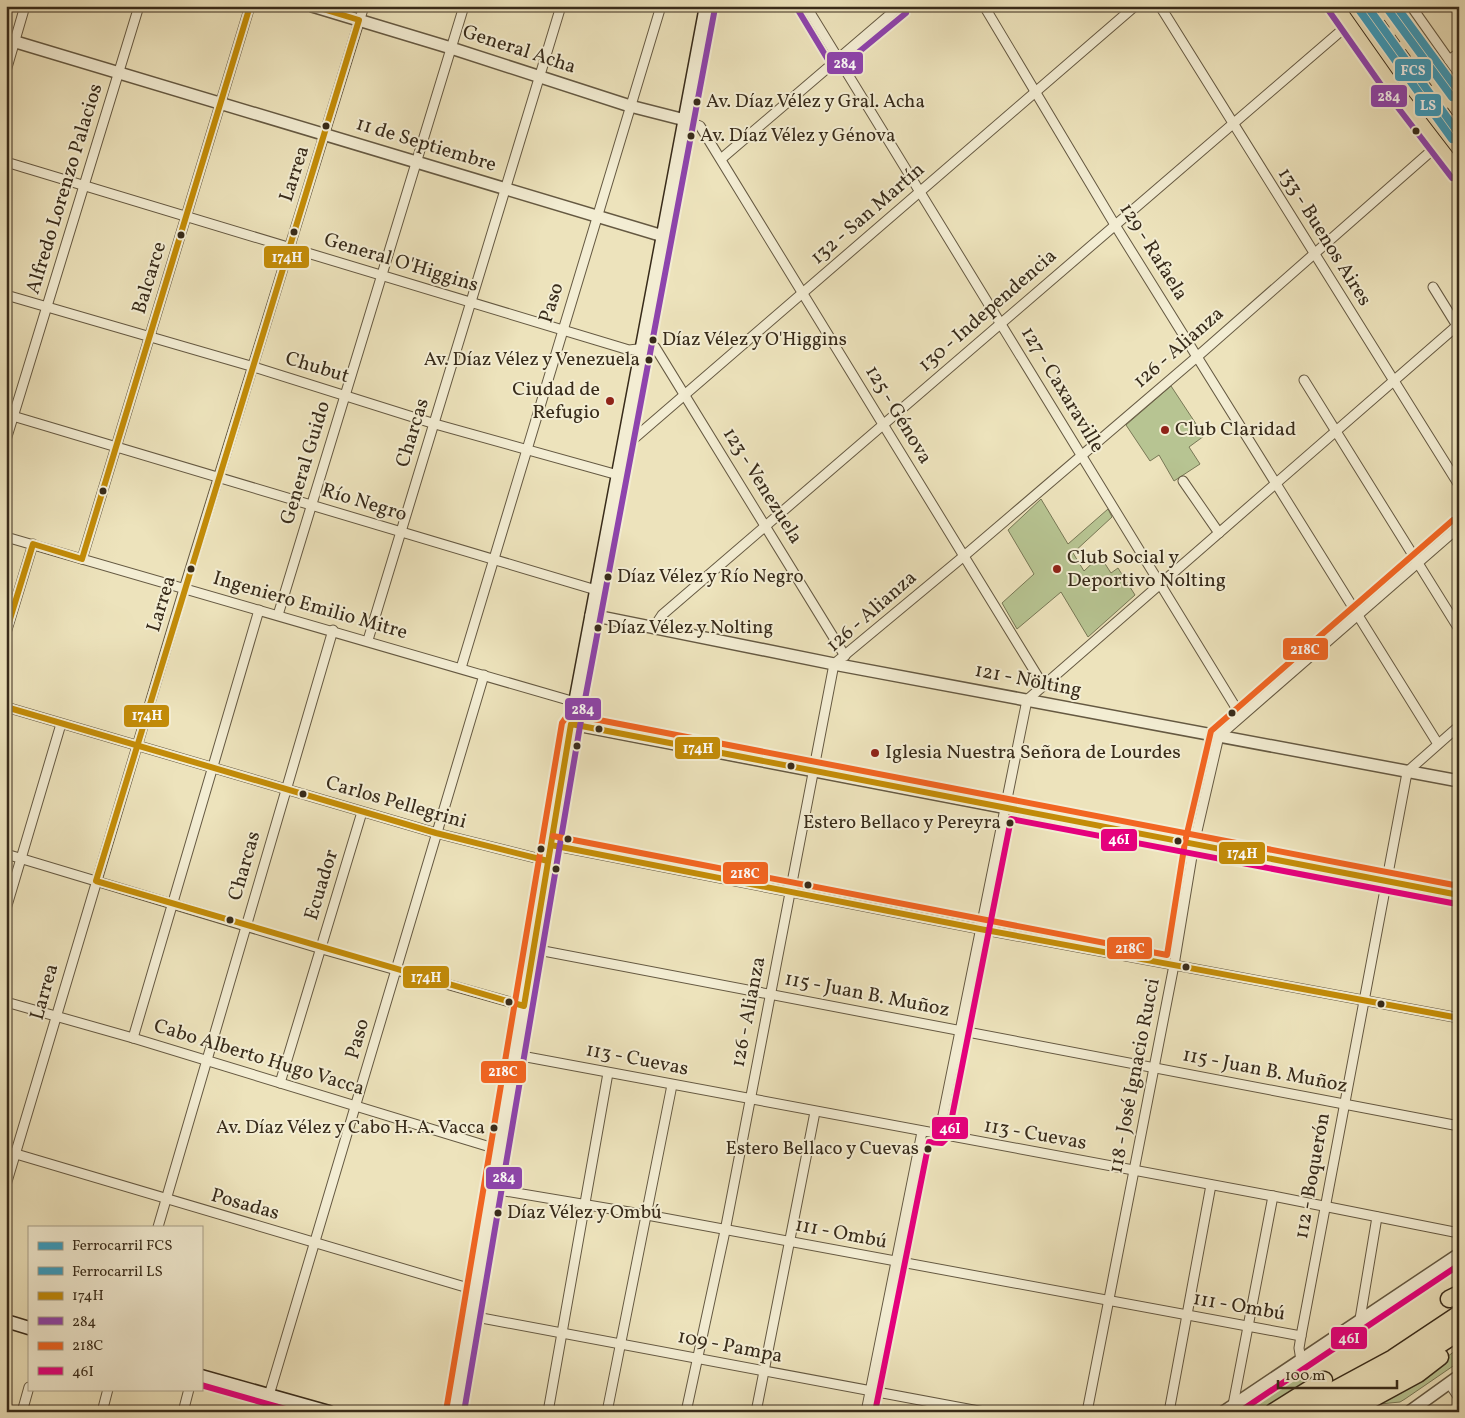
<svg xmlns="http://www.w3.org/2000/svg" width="1465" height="1418" font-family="Vollkorn,serif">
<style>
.green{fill:#b7c492;stroke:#787856}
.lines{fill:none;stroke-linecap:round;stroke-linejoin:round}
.minor-casing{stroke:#655942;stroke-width:11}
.tertiary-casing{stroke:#655942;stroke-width:14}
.secondary-casing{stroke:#382b1a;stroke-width:15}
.primary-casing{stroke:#382b1a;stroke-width:16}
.motorway-casing{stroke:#382b1a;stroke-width:19}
.minor{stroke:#f3edd3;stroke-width:9}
.tertiary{stroke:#f3edd3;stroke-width:11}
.secondary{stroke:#f3edd3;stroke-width:12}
.primary{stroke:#ede3bc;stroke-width:14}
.motorway{stroke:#ede3bc;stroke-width:16}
.rail{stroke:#382b1a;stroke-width:2.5;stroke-dasharray:9 9;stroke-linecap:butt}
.bus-1-casing{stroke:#f3edd3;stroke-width:10}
.bus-2-casing{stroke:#f3edd3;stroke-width:10}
.bus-3-casing{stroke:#f3edd3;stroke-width:10}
.bus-4-casing{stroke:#f3edd3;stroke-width:10}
.bus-1{stroke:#c38c08;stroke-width:6}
.bus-2{stroke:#8e44ad;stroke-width:6}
.bus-3{stroke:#f26522;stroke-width:6}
.bus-4{stroke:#e5007d;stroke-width:6}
.rail-1-casing{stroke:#f3edd3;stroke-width:11}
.rail-2-casing{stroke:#f3edd3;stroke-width:11}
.rail-1{stroke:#379ec3;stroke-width:8}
.rail-2{stroke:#379ec3;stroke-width:8}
.bus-dot{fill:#382b1a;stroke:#f3edd3;stroke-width:2}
.poi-dot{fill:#8f2418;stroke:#f3edd3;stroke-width:2}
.labels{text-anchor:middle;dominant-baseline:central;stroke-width:4;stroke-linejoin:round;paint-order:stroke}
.bus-label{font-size:19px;fill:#382b1a;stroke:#f3edd3;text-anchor:start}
.street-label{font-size:20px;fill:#382b1a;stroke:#f3edd3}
.poi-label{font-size:20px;fill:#382b1a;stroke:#f3edd3;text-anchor:start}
.line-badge{stroke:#f3edd3;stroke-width:2}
.badge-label{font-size:14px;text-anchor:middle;font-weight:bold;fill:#fff}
</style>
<rect width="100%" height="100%" fill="#ede3bc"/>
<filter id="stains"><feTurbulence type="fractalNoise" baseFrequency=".004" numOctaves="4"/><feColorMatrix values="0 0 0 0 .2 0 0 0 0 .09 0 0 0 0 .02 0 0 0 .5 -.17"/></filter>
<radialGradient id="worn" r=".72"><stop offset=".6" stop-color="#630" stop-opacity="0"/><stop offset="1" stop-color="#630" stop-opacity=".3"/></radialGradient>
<g class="green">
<path d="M1171,386l33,50 -15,11 11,17 -26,17 -15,-26 -9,6 -24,-36z"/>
<path d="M1041,499l27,45 40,-35 4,8 -39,36 11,18 16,-15 11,17 7,-5 17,27 -47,42 -27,-45 -44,37 -15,-26 32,-29 -26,-44z"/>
<path d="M1459,1348v14l-54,37 -5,3 -30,3 51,-29z"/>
<path d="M1295,1379l18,3 -48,30h-29z"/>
</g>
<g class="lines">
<g class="minor-casing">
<g id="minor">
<path d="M806,6l435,710"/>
<path d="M984,6l131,219 323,519"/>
<path d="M1160,6l299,479"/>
<path d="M1411,6l48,68"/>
<path d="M1449,60l10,-7"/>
<path d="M6,71l19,-65"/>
<path d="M685,120l15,6 343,559"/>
<path d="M721,159l179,-153"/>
<path d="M6,162l623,188 26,-3 190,309"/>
<path d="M1433,287l26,42"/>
<path d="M6,295l248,72 181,57 183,51"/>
<path d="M1304,380l155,249"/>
<path d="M6,414l590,176"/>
<path d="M6,440l133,-434"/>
<path d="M623,448l512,-442"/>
<path d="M1183,481l36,52"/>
<path d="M6,537l569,165"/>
<path d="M82,559l168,-553"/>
<path d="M278,615l186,-609"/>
<path d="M654,627l8,-12 687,-591"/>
<path d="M6,633l27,-89"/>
<path d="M368,640l193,-634"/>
<path d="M461,668l200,-662"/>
<path d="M6,707l430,126 112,28"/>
<path d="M551,845l429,84 479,89"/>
<path d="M6,854l316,95 202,57"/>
<path d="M6,909l55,-185"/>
<path d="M533,949l926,177"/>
<path d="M6,1002l127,36 367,112"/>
<path d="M133,1038l126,-428"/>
<path d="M516,1055l757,141 186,37"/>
<path d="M280,1083l82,-271"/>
<path d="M939,1135l88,-435 432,-376"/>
<path d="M6,1151l469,139"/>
<path d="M6,1185l178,-596 180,-583"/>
<path d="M493,1189l154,26 654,121"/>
<path d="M158,1227l175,-597"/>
<path d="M471,1316l513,96"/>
<path d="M1360,1319l17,-102"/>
<path d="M1301,1360l-2,-12 2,-12 105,-558 2,-7 51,-45"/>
<path d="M1449,1383l10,15"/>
<path d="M1233,1405l40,-209"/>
<path d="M22,1412l7,-25"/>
<path d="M102,1412l6,-23"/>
<path d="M183,1412l6,-23"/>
<path d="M264,1412l220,-737"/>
<path d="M548,1412l60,-339"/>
<path d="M607,1412l65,-327"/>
<path d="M686,1412l39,-181 109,-567 130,-108 234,-200 240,-211"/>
<path d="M756,1412l59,-300"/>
<path d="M866,1412l56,-280"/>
<path d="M1087,1412l87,-447 20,-121 25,-108 240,-209"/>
<path d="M1169,1412l42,-227"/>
</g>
</g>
<g class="tertiary-casing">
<g id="tertiary">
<path d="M312,6l139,42 179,58 55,14"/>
<path d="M6,39l657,197"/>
<path d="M591,615l248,50 620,116"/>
<path d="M571,724l888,171"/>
<path d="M1223,1412l236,-158"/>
<path d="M1409,1412l50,-36"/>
</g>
</g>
<g class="secondary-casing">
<g id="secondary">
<path d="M6,1321l23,7"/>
<path d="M201,1376l128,36"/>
<path d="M455,1412l116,-688 135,-718"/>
</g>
</g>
<g class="primary-casing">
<path id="primary" d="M1336,6l57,81 66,86"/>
</g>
<g class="motorway-casing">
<g id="motorway">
<path d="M1449,1299l10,-5"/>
<path d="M1350,1411l68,-37 22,-17"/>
<path d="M1273,1412l51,-32"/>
<path d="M1293,1412l100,-54 66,-44"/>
<path d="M1324,1412l75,-41 60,-39"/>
</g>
</g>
<use href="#minor" class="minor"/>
<use href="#tertiary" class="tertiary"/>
<use href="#secondary" class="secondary"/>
<use href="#primary" class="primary"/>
<use href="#motorway" class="motorway"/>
<g class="rail">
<path d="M1373,6l86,119"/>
<path d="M1391,6l68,94"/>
</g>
<g class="bus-1-casing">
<g id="bus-1">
<path d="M313,6l46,14 -263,861 428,125 47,-282 888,171"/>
<path d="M6,632l27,-88 49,15 168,-553"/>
<path d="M6,707l430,126 112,28"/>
<path d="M551,845l429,84 479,89"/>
</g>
</g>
<g class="bus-2-casing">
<g id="bus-2">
<path d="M798,10l32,53 7,4 6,-2 63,-52"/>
<path d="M1329,11l57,81 66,86"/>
<path d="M464,1412l116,-686 135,-718"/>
</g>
</g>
<g class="bus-3-casing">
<g id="bus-3">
<path d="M553,836l614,119 18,-113 26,-111 242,-211"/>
<path d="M446,1411l116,-688 5,-7 6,-1 886,171"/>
</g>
</g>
<g class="bus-4-casing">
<g id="bus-4">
<path d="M201,1385l95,27"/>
<path d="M875,1412l54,-270 13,1 6,-6 63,-318 446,85"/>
<path d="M1239,1412l220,-147"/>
</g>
</g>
<use href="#bus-1" class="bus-1"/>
<use href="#bus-2" class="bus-2"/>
<use href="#bus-3" class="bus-3"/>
<use href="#bus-4" class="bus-4"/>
<g class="rail-1-casing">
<g id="rail-1">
<path d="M1367,6l92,128"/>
<path d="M1396,6l63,86"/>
</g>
</g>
<g class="rail-2-casing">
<g id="rail-2">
<path d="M1360,11l92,128"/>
<path d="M1389,11l63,86"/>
</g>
</g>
<use href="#rail-1" class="rail-1"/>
<use href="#rail-2" class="rail-2"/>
</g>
<g class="bus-dot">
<circle cx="697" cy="102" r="4.5"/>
<circle cx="326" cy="126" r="4.5"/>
<circle cx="1416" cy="131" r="4.5"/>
<circle cx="691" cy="136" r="4.5"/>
<circle cx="294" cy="232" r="4.5"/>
<circle cx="181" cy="235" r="4.5"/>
<circle cx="653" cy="340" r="4.5"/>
<circle cx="649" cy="360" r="4.5"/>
<circle cx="103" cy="491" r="4.5"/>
<circle cx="191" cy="569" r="4.5"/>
<circle cx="608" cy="577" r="4.5"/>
<circle cx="598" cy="628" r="4.5"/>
<circle cx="1232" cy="713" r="4.5"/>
<circle cx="599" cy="729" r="4.5"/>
<circle cx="577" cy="746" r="4.5"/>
<circle cx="791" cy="766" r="4.5"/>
<circle cx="303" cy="794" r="4.5"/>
<circle cx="1010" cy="823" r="4.5"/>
<circle cx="568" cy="839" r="4.5"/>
<circle cx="1178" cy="841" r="4.5"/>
<circle cx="541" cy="849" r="4.5"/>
<circle cx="556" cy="869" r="4.5"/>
<circle cx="808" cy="885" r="4.5"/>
<circle cx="230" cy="920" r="4.5"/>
<circle cx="1186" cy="967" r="4.5"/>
<circle cx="509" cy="1002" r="4.5"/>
<circle cx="1381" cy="1004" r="4.5"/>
<circle cx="494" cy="1128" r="4.5"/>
<circle cx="928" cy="1149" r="4.5"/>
<circle cx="498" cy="1213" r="4.5"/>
</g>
<g class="poi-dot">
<circle cx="610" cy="401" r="5"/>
<circle cx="1165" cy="430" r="5"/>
<circle cx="1057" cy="569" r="5"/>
<circle cx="875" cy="753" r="5"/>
</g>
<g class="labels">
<g class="bus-label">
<text x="706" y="102">Av. Díaz Vélez y Gral. Acha</text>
<text x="700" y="136">Av. Díaz Vélez y Génova</text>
<text x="662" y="340">Díaz Vélez y O'Higgins</text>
<text x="640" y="360" text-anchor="end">Av. Díaz Vélez y Venezuela</text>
<text x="617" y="577">Díaz Vélez y Río Negro</text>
<text x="607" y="628">Díaz Vélez y Nolting</text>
<text x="1001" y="823" text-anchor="end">Estero Bellaco y Pereyra</text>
<text x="485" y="1128" text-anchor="end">Av. Díaz Vélez y Cabo H. A. Vacca</text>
<text x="919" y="1149" text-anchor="end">Estero Bellaco y Cuevas</text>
<text x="507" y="1213">Díaz Vélez y Ombú</text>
</g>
<g class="street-label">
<text transform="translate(519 50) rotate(18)">General Acha</text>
<text transform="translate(426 145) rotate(17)">11 de Septiembre</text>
<text transform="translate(295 174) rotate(-72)">Larrea</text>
<text transform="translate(65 189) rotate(-73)">Alfredo Lorenzo Palacios</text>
<text transform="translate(868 214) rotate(-41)">132 - San Martín</text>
<text transform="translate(1324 237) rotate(58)">133 - Buenos Aires</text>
<text transform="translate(1153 252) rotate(58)">129 - Rafaela</text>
<text transform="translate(401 263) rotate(17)">General O'Higgins</text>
<text transform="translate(150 278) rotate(-73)">Balcarce</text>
<text transform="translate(552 303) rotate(-73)">Paso</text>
<text transform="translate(988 311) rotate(-41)">130 - Independencia</text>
<text transform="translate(1179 348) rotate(-41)">126 - Alianza</text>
<text transform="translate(317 368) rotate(17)">Chubut</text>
<text transform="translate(1062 390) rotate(59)">127 - Caxaraville</text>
<text transform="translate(898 415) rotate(59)">125 - Génova</text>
<text transform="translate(413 433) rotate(-73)">Charcas</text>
<text transform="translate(306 463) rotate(-73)">General Guido</text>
<text transform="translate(762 486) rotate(58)">123 - Venezuela</text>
<text transform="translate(364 503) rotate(17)">Río Negro</text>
<text transform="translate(162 604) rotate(-73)">Larrea</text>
<text transform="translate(310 606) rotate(16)">Ingeniero Emilio Mitre</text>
<text transform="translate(872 612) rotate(-41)">126 - Alianza</text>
<text transform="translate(1028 681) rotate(11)">121 - Nölting</text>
<text transform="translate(396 803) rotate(16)">Carlos Pellegrini</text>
<text transform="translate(245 866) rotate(-74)">Charcas</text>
<text transform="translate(322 885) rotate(-73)">Ecuador</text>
<text transform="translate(45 992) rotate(-74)">Larrea</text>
<text transform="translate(867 995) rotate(11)">115 - Juan B. Muñoz</text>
<text transform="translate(749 1012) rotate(-79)">126 - Alianza</text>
<text transform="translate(358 1039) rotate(-74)">Paso</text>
<text transform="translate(259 1058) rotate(17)">Cabo Alberto Hugo Vacca</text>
<text transform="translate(637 1060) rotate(11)">113 - Cuevas</text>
<text transform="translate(1265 1071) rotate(11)">115 - Juan B. Muñoz</text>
<text transform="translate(1135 1076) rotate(-79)">118 - José Ignacio Rucci</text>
<text transform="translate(1035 1135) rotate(10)">113 - Cuevas</text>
<text transform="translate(1313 1176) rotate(-80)">112 - Boquerón</text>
<text transform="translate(245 1205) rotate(16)">Posadas</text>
<text transform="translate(841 1234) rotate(11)">111 - Ombú</text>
<text transform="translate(1239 1307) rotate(10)">111 - Ombú</text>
<text transform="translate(730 1347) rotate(11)">109 - Pampa</text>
</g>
<g class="poi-label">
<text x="600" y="390" text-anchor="end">Ciudad de<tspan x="600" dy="23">Refugio</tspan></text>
<text x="1175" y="430">Club Claridad</text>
<text x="1067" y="558">Club Social y<tspan x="1067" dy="23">Deportivo Nolting</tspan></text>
<text x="885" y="753">Iglesia Nuestra Señora de Lourdes</text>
</g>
</g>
<g class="line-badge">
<rect x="826" y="51" width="38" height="24" rx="5" fill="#8e44ad"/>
<rect x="1394" y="58" width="38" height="24" rx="5" fill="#379ec3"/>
<rect x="1370" y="84" width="38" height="24" rx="5" fill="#8e44ad"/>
<rect x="1414" y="93" width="28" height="24" rx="5" fill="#379ec3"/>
<rect x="263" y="245" width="47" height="24" rx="5" fill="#c38c08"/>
<rect x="1282" y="637" width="47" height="24" rx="5" fill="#f26522"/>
<rect x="564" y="697" width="38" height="24" rx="5" fill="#8e44ad"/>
<rect x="123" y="704" width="47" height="24" rx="5" fill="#c38c08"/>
<rect x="674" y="736" width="47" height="24" rx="5" fill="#c38c08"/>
<rect x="1100" y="828" width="38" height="24" rx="5" fill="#e5007d"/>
<rect x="1218" y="841" width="48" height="24" rx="5" fill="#c38c08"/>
<rect x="722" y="861" width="47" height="24" rx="5" fill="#f26522"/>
<rect x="1106" y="936" width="47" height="24" rx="5" fill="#f26522"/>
<rect x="402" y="965" width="48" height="24" rx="5" fill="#c38c08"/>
<rect x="480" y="1060" width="47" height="24" rx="5" fill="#f26522"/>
<rect x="931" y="1116" width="38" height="24" rx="5" fill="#e5007d"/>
<rect x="485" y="1166" width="38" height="24" rx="5" fill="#8e44ad"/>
<rect x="1330" y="1326" width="38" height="24" rx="5" fill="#e5007d"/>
</g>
<g class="badge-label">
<text x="845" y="68">284</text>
<text x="1413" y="75">FCS</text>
<text x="1389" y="101">284</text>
<text x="1428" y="110">LS</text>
<text x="287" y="262">174H</text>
<text x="1305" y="654">218C</text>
<text x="583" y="714">284</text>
<text x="147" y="720">174H</text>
<text x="698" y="753">174H</text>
<text x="1119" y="844">46I</text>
<text x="1242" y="858">174H</text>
<text x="745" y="878">218C</text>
<text x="1130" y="953">218C</text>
<text x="426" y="982">174H</text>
<text x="503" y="1076">218C</text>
<text x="950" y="1133">46I</text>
<text x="504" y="1182">284</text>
<text x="1349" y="1343">46I</text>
</g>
<rect width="1465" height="1418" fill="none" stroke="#ede3bc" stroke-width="25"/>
<rect x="8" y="8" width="1450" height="1403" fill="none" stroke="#382b1a" stroke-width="2.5"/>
<rect x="12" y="12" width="1440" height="1393" fill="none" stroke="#382b1a"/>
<rect x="28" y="1226" width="175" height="165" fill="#f3edd3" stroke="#a89f89"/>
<rect x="38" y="1242" width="25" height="8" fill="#379ec3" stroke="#a89f89"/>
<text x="72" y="1250" font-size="15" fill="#382b1a">Ferrocarril FCS</text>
<rect x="38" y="1267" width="25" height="8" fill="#379ec3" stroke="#a89f89"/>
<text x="72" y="1276" font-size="15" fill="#382b1a">Ferrocarril LS</text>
<rect x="38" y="1292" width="25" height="8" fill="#c38c08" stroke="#a89f89"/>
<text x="72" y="1300" font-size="15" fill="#382b1a">174H</text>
<rect x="38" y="1317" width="25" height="8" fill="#8e44ad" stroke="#a89f89"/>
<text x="72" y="1326" font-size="15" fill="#382b1a">284</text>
<rect x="38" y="1342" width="25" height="8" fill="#f26522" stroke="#a89f89"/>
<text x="72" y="1350" font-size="15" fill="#382b1a">218C</text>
<rect x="38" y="1367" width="25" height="8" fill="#e5007d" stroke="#a89f89"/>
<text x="72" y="1376" font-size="15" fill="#382b1a">46I</text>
<path d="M1278 1380v8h119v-8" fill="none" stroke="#382b1a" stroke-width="2.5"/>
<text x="1285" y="1380" font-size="15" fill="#382b1a" stroke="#f3edd3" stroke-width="4" paint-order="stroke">100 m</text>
<rect width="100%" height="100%" filter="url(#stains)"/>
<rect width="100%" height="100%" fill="url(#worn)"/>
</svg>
